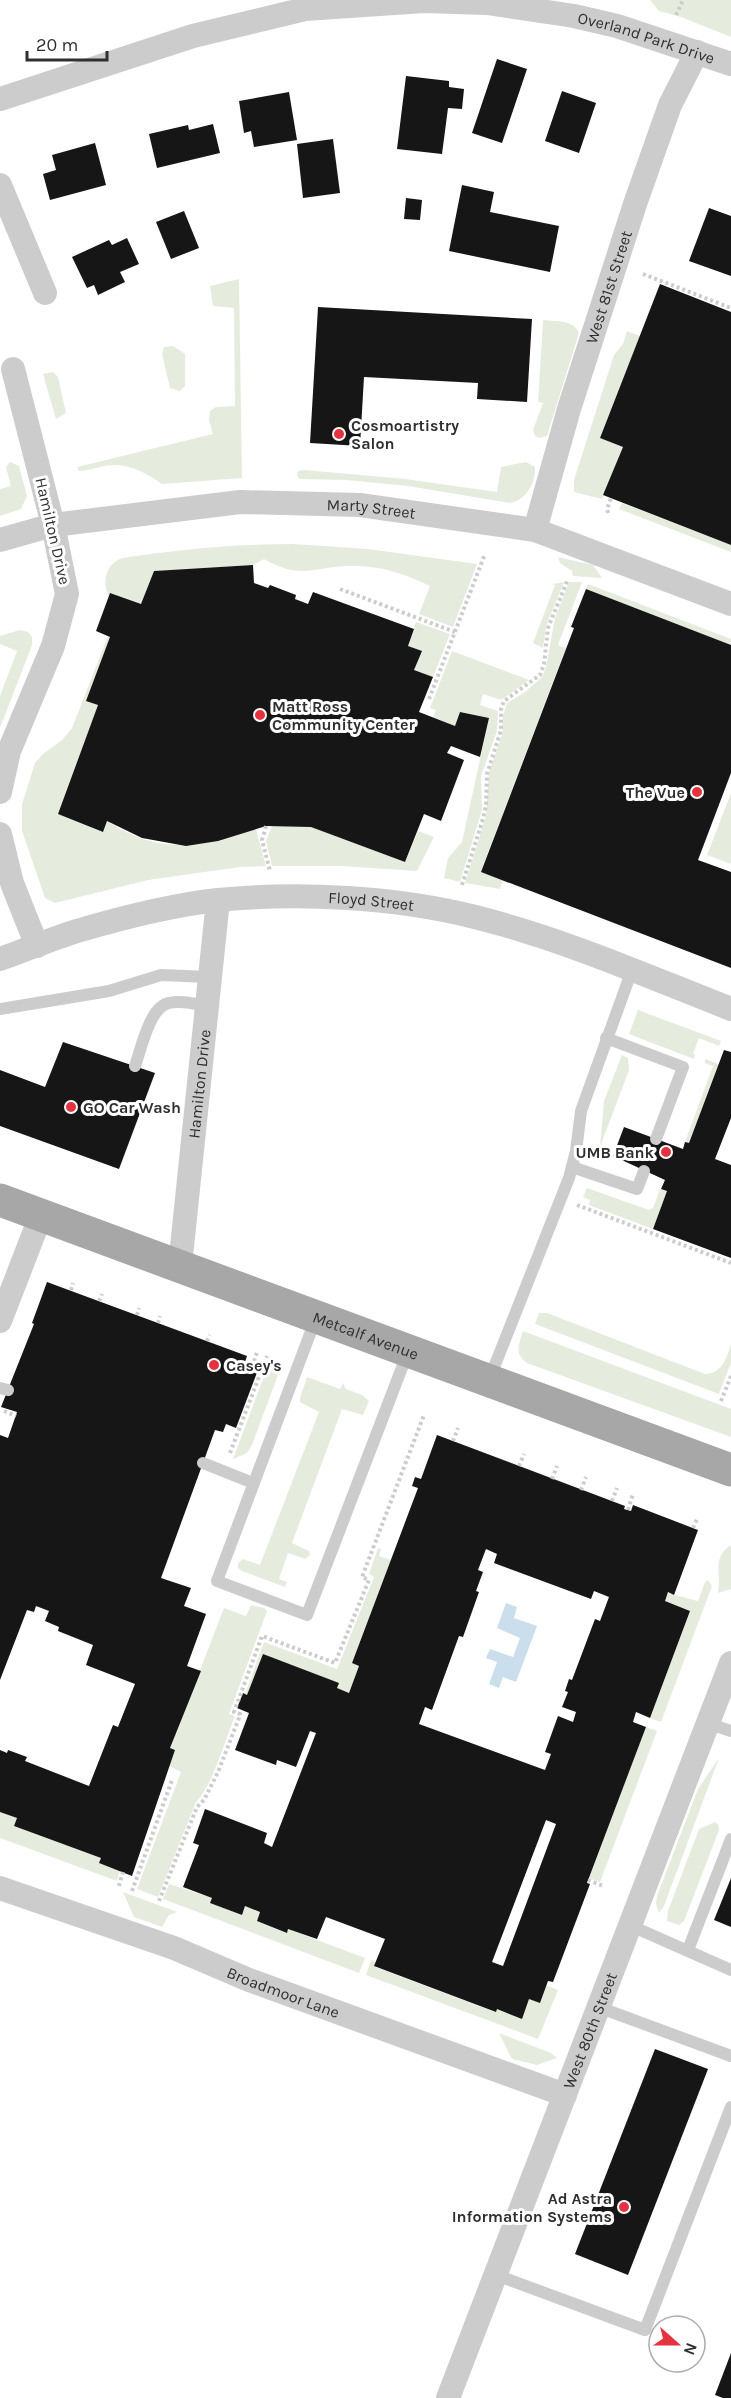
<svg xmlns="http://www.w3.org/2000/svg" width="731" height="2398" font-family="Karla,sans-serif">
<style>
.green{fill:#e5ecdd}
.water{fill:#cadeec}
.building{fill:#161616;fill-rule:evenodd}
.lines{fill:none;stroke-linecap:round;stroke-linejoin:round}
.path{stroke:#ccc;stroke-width:4;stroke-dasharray:3 3;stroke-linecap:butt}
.service{stroke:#ccc;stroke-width:12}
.minor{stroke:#ccc;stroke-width:24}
.primary{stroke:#a7a7a7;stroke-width:33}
.poi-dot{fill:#e5323e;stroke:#fff;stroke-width:2}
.labels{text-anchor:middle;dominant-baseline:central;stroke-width:6;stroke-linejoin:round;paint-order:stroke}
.street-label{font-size:16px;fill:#2f2f2f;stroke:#fff}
.poi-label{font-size:16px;font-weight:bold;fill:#2f2f2f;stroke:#fff;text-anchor:start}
</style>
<rect width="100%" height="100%" fill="#fff"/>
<g class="green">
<path d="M650,0h81v37l-50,-20 -22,-6z"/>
<path d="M239,279l3,199 -80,6c-18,-13 -36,-22 -59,-18 -8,2 -16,5 -24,5l-2,-4 136,-33 -4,-14 1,-9 6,-4 19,-1 -1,-98 -21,-2 -3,-20z"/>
<path d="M543,320c13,2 30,-1 36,13l-32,103 -8,2 -4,-2 -2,-6 10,-27 -5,-1z"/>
<path d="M627,331l13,5 -40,102 23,9 -21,52 -28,-7v-12l40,-125 9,-11z"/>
<path d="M173,346l12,8v32l-5,5 -10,-3 -8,-34 2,-7z"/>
<path d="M53,372l5,5 8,36 -10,6 -13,-45z"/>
<path d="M10,462l9,4 8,30 -6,13 -21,7v-27l11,-3 -5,-19z"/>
<path d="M526,462l9,5c1,16 -9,33 -25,36l-102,-17 -62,-6 -46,-1 -3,-3 1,-5 7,-1 100,9 92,13 4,-25z"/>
<path d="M622,503l109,42v7l-112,-43z"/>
<path d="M293,544l75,5 109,15 -24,63 -34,-13 11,-28c-26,-13 -52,-21 -81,-20 -36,1 -49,14 -85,-7l-11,6 -99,6 -13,33 -30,-11 -2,3c-8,-14 -3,-33 14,-38 57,-9 112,-14 170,-14z"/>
<path d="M558,557l35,8 9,13 -29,-2 -1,-5 -12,-8z"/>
<path d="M564,582l-18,44 -3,22 -10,-5 22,-58 -3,-1z"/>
<path d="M569,582h13l-24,63 8,3 -85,223 22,9 -3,9 -35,-6 21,-67 3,-44 13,-37 1,-20 4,-12 18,-11 17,-15 4,-10 9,-49z"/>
<path d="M588,584l143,55v6l-145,-56z"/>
<path d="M416,622l34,12 -17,43 -19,-7 7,-19 -13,-5z"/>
<path d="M20,630l8,2 4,5v8l-32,83v-32l17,-45 -17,-7v-8z"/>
<path d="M108,636l2,1 -23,64 11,4 -40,109 44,18 5,-11c54,35 93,26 149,8l10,37 -26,1 -92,13 -93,23 -10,-5 -23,-67v-27l13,-41 8,-9 19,-14 10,-12z"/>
<path d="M452,651l77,29 -28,20 -18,-6 -3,11 18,6 -1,20 -16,45 1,34 -22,72 -16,-4 4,-20 14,-16 27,-124 -28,-6 -6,14 -22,-9 3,-7 -6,-2z"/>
<path d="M731,793v71l-24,-9z"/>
<path d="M289,825l22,2 94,35 13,-31 16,6 -17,34 -76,-5h-69l-6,-25 6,-15z"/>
<path d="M638,1010l83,31 -2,5 -20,-8 -6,16 2,1 -1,4 -65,-25z"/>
<path d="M622,1055l6,3 1,12 -29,77 4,-46z"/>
<path d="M705,1059l14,5 -30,79 -4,-1 28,-76 -8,-3z"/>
<path d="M587,1188l62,22 4,-2 7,-19 7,2 -14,38 -64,-24 1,-5 -7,-3z"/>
<path d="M539,1313h8l158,61c18,-1 21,-15 26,-30v19l-12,31 -184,-70z"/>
<path d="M523,1331l208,78v28l-204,-74c-13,-9 -8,-19 -4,-32z"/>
<path d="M269,1363l12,4 -29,78 -5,8 -14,6z"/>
<path d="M307,1377l33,12 3,-6 3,6 16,6 7,6 -6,14 -21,-6 -50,134 17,8 1,4 -5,4 -17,-6 -9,26 8,3 -2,5 -43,-16 -4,-3v-5l5,-4 17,6 59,-153 -19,-10v-4z"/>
<path d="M731,1545v44l-13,4c4,-19 -7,-35 13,-48z"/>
<path d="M378,1548l3,1 -2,7 12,4 -39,103 7,3 -10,27 -12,-5 1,-5 -75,-28 -16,40 -2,-1 19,-52 73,27 37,-92 -5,-3z"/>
<path d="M708,1580l4,6 -51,136 -11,-4 40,-107 -25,-10 3,-8 30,8 7,-19z"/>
<path d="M251,1605l13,3 3,3 -38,103 6,2c-9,22 -23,71 -39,86l-38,95 -21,-8 44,-117 -12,-6 6,-16 -5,-2 54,-140 22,8z"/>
<path d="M646,1727l11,4 -57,151 -11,-4z"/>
<path d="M719,1758l-55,148 -5,7 -3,-9 1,-8 41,-107z"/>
<path d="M0,1812l17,6 -3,8 87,32 -2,5 21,8 -3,10 -117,-43z"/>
<path d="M715,1822l3,2 1,6 -35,91 -5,4 -12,-4 1,-10 31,-82z"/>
<path d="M169,1884l43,14 -2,5 32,12 3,-9 15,6 -3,9 29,12 2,-4 77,29 -6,15 -196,-74z"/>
<path d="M123,1892l54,20 -8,3 -7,12 -28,-10z"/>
<path d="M371,1960l5,2 -1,5 120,45 2,-3 24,9 8,-19 11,4 6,-18 12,5 -20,49 -172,-64z"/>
<path d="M499,2033l52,20 6,5 -20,7 -25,-6z"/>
</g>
<path class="water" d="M506,1603l11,4 -3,11 23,8 -21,56 -13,-5 -4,11 -10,-4 8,-22 -11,-4 4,-9 23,8 7,-19 -23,-10z"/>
<g class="building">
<path d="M497,59l30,10 -25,74 -30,-10z"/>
<path d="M406,76l43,5v6l15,2 -2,20 -14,-1 -6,46 -45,-5z"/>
<path d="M562,91l34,12 -17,50 -34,-12z"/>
<path d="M289,92l8,48 -43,7 -3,-16 -7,2 -5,-32z"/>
<path d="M213,124l7,29 -63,15 -8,-34 39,-9 1,5z"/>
<path d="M333,139l7,54 -37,5 -6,-54z"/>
<path d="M95,143l11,42 -56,15 -7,-26 13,-4 -4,-15z"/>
<path d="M462,185l32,7 -4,20 69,14 -9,46 -101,-21z"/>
<path d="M406,198l16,2 -2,20 -16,-1z"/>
<path d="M709,208l22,8v60l-42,-15z"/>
<path d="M184,211l15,37 -28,11 -15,-37z"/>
<path d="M127,238l12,26 -19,8 5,10 -27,13 -4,-10 -7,3 -15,-31 37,-17 3,5z"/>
<path d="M660,284l71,28v233l-128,-50 20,-48 -23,-9z"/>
<path d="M318,307l214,12 -5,83 -50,-3 1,-16 -114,-6 -4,69 -50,-3z"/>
<path d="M253,565l1,18 14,5 2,-3 26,10 -1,4 13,5 5,-12 101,37 -6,17 14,5 -8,19 19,7 -14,35 36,14 5,-14 29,6 -9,39 -29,-11 -4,7 17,7 -23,61 -17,-7 -19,48 -94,-35 -45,-1 -48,15 -32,5 -44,-8 -35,-17 -4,11 -45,-18 40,-109 -12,-4 24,-64 -14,-6 14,-38 31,11 13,-33z"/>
<path d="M586,589l145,56v128l-33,87 33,12v96l-250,-96 93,-244 -3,-1z"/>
<path d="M63,1042l92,31 -36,96 -119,-43v-56l45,17z"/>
<path d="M724,1050l7,2v66l-16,41 16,6v93l-78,-29 14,-38 -6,-2 4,-9 -52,-24 11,-29 59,22 2,-7 4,1z"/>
<path d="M47,1282l200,74 -3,9 14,5 -22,58 -10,-4 -3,8 -8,-2 -54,148 30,10 -7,18 22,8 -19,52 14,5 -31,77 5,2 -43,126 -33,-13 2,-5 -87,-32 3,-8 -17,-6v-62l7,3 1,-3 19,7 -2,4 64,25 24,-61 5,2 17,-43 -49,-19 7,-20 -35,-14 1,-4 -14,-6 4,-10 -13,-5 -2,6 -7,-2 -27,70v-245l8,3 9,-26 -16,-5 33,-83 -2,-1z"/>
<path d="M437,1435l188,71 -1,3 7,2 2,-6 65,25 -24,65 -6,-3 -3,9 25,10 -40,107 -14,-6 -3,10 13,5 -59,156 3,1 -37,98 -5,-1 -8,22 -11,-4 -7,20 -25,-10 -1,3 -122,-46 11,-27 -59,-22 -9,22 -29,-10 -1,4 -30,-12 3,-9 -15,-6 -3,9 -32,-12 2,-5 -29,-11 16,-42 -6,-2 12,-34 62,24 -3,10 8,4 44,-114 -6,-2 -14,36 -19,-7 -1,5 -41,-15 14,-37 -12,-5 6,-15 4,2 16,-41 76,29 -2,5 12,5 10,-27 -7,-3 66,-175 -6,-2 3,-9 6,2zM486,1549l11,5 -3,9 97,36 3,-8 15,6 -9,24 -5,-2 -23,61 -3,-1 -4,12 3,1 -6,15 14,5 -3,10 -15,-6 -13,36 6,2 -6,16 -126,-46 6,-17 7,3 27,-74 4,1 16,-45 -3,-1 7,-19 -5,-2zM546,1820l10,4 -53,142 -11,-4z"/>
<path d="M731,1878v49l-17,-7z"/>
<path d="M655,2049l53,20 -80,206 -53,-21z"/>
<path d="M731,2353v45h-8l-8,-3z"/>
</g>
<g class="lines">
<g class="path">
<path d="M676,15l7,-15"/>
<path d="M643,274l88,34"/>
<path d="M608,513l-1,-4 4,-11"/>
<path d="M340,589l115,43"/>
<path d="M429,699l56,-145"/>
<path d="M266,826l-4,14 8,31"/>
<path d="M462,885l20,-63 4,-16 1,-32 14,-44v-21l3,-8 36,-26 4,-11 4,-36 20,-49"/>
<path d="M577,1205l154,58"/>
<path d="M71,1290l2,-7"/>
<path d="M99,1301l3,-7"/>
<path d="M137,1315l2,-7"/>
<path d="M158,1323l2,-7"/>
<path d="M207,1341l3,-6"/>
<path d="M252,1367l5,-15"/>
<path d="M721,1401l10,-25"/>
<path d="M4,1411l12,5"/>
<path d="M453,1441l5,-13"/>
<path d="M230,1453l37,-97"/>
<path d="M519,1466l5,-12"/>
<path d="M552,1479l5,-13"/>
<path d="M581,1490l5,-13"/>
<path d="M612,1501l5,-13"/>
<path d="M628,1510l5,-16"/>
<path d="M693,1528l4,-9"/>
<path d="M588,1880l15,6"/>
<path d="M119,1886l4,-14"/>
<path d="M132,1891l40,-111"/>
<path d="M159,1901l38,-94 7,-7 14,-28 21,-54 1,-4 -6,-2 28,-76 73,27 34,-83 -7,-3 62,-162"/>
</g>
<g class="service">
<path d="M0,1009l109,-18 52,-16 48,2"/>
<path d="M606,1038l77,29 -27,72"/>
<path d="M135,1066c6,-17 15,-60 34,-63 12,-3 26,1 38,3"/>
<path d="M572,1167l65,22 7,-18"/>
<path d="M316,1318l-99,263 90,34 101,-263"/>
<path d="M489,1380l80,-202 7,-27 5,-40 51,-141"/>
<path d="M0,1388l8,2"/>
<path d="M203,1463l50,20"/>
<path d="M707,1723l24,8"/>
<path d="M629,1925l102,45"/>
<path d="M688,1950l43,-111"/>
<path d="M598,2007l133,49"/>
<path d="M496,2275l149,55 86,-223"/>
</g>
<g class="minor">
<path id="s1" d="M0,99l193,-63 112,-27 119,-8 63,2 87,13 43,10 114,38"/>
<path d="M0,185l45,108"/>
<path id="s2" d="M535,530l34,-121 66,-205 35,-99 27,-53"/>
<path id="s3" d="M0,540l53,-15 187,-23 120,3 175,25 196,74"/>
<path d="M0,792l9,-41 44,-105 14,-52 -14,-69 -40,-156"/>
<path d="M0,834l12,49 25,63"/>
<path id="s4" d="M0,959c26,-9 51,-20 77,-28 44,-13 95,-26 141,-31 82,-8 178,-3 257,17 88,22 172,59 256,92"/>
<path id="s5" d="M180,1266l38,-366"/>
<path d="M0,1321l41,-106"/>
<path id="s6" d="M0,1888l174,60 75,32 316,115"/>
<path id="s7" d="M448,2398l283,-735"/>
</g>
<path class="primary" id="s8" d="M0,1200l731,270"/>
</g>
<g class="poi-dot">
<circle cx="339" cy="434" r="6"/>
<circle cx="260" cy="715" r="6"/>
<circle cx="697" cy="792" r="6"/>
<circle cx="71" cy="1107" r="6"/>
<circle cx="666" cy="1152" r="6"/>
<circle cx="214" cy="1365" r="6"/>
<circle cx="624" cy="2207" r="6"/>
</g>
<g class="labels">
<g class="street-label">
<text stroke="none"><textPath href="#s1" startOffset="664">Overland Park Drive</textPath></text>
<text stroke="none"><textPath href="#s2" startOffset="254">West 81st Street</textPath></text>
<text stroke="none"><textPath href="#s3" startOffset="375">Marty Street</textPath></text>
<text transform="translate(53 531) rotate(77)">Hamilton Drive</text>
<text stroke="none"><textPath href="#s4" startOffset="380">Floyd Street</textPath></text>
<text stroke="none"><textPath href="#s5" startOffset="183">Hamilton Drive</textPath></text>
<text stroke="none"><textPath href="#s8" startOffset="390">Metcalf Avenue</textPath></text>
<text stroke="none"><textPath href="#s6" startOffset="302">Broadmoor Lane</textPath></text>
<text stroke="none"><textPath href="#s7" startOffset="394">West 80th Street</textPath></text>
</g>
<g class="poi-label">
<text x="351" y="425">Cosmoartistry<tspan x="351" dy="18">Salon</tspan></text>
<text x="272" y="706">Matt Ross<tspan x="272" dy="18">Community Center</tspan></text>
<text x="685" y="792" text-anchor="end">The Vue</text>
<text x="83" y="1107">GO Car Wash</text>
<text x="654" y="1152" text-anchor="end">UMB Bank</text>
<text x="226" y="1365">Casey's</text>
<text x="612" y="2198" text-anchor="end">Ad Astra<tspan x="612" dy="18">Information Systems</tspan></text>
</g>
</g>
<g transform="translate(677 2344) rotate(111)"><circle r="28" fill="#ffffff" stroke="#acacac" stroke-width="1.5"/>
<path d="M0-4.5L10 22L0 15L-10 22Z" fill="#e5323e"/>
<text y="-9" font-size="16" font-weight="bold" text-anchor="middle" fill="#2f2f2f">N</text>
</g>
<path d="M27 51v9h80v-9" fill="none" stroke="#2f2f2f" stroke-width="3"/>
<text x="36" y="51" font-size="18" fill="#2f2f2f" stroke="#ffffff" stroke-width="4.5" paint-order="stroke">20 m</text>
</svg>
